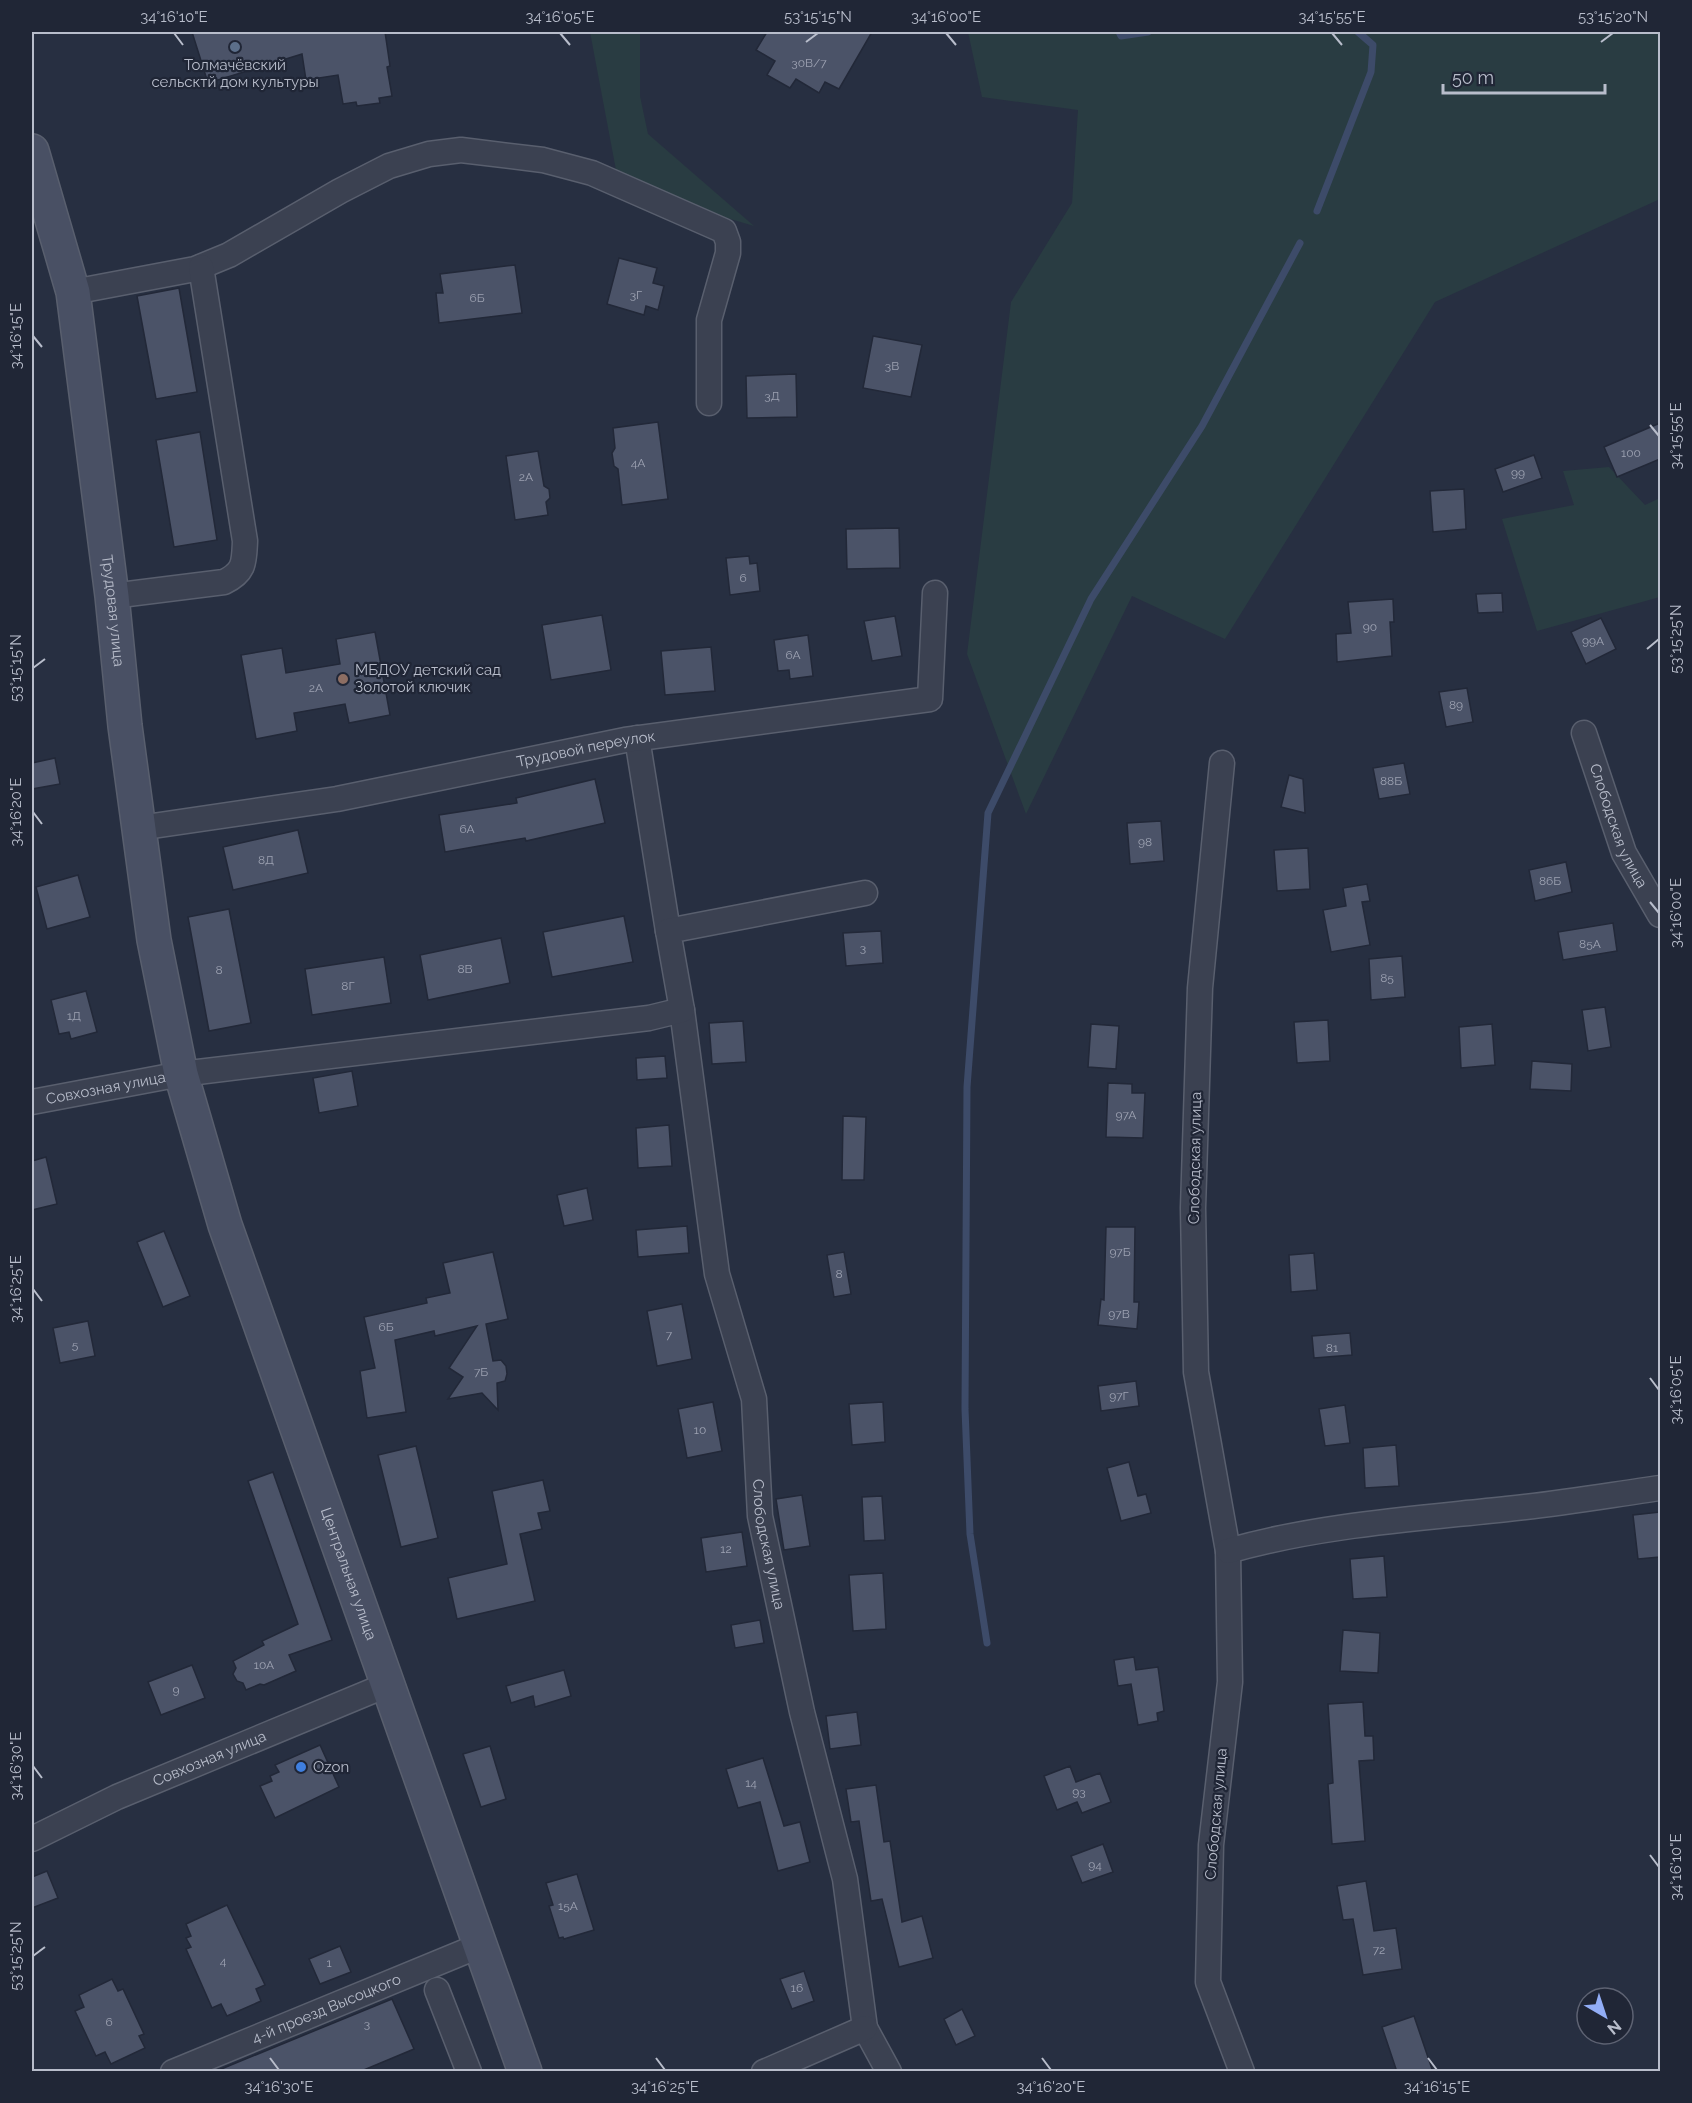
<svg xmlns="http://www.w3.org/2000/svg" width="1692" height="2103" font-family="Raleway,sans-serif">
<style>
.green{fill:#293c42}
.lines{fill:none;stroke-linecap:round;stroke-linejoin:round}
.stream{stroke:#3d4b69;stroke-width:7}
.building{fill:#4b5368;stroke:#222838;stroke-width:1.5}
.street-casing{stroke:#595f6e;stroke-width:27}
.secondary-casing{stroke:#595f6e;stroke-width:36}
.street{stroke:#3b4151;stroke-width:24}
.secondary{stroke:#495064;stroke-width:33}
.ticks{fill:none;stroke:#b8bdcb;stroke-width:2}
.service-dot{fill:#5c6f8a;stroke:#202636;stroke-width:2}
.education-dot{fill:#8d6e63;stroke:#202636;stroke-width:2}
.shop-dot{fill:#3f7fe0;stroke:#202636;stroke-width:2}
.labels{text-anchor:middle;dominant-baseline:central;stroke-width:4.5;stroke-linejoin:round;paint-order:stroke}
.number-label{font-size:12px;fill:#9da2b2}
.poi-label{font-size:15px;fill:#b8bdcb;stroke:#202636;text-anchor:start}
.street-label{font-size:15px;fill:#b8bdcb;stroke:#202636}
.neatline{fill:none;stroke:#b8bdcb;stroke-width:2}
.ticks-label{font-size:15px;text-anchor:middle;fill:#b8bdcb}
</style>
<rect width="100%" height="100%" fill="#272f41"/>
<g class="green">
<path d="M590,32h50v64l8,38 106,92 -135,-40z"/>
<path d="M968,32h692v167l-225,103 -210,337 -93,-43 -106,218 -59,-160 44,-352 61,-99 6,-93 -96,-13z"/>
<path d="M1609,467l36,38 15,-7v99l-123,34 -35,-112 72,-14 -11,-34z"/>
</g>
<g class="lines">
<g class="stream">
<path d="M1119,32l2,4 27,-4"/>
<path d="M1317,211l54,-139 2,-27 -15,-13"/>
<path d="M987,1643l-17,-109 -5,-125 2,-322 21,-274 103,-214 111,-173 98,-183"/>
</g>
</g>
<g class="building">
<path d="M192,32h193l5,34 -3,1 5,29 -13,2 1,5 -23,3 -1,-4 -13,2 -5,-29 -32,5 -4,-26 -94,29z"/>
<path d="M767,32h105l-33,57 -14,-7 -6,11 -23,-14 -6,9 -23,-13 8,-14 -19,-11z"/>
<path d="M619,258l38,10 -4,15 11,3 -6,24 -12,-4 -2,9 -37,-11z"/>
<path d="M515,265l7,48 -83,10 -3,-30h7l-3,-19z"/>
<path d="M179,288l18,104 -41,7 -19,-103z"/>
<path d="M873,336l49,9 -11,52 -48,-9z"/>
<path d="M796,374l1,43 -50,1 -1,-42z"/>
<path d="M658,422l10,77 -46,6 -4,-36 -4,-3 -2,-13 3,-5 -2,-20z"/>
<path d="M1660,423v36l-43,18 -13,-30z"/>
<path d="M200,432l17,108 -43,7 -18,-107z"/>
<path d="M538,451l6,35 5,3 1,9 -4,4 2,13 -33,5 -9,-64z"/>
<path d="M1534,455l8,23 -39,14 -8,-23z"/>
<path d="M1464,489l2,40 -33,3 -3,-41z"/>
<path d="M899,528l1,40 -53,1 -1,-40z"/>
<path d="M749,556l1,8 7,-1 3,28 -30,4 -4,-37z"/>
<path d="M1502,593l1,19 -25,1 -2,-19z"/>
<path d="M1393,599l1,23h-4l2,34 -55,6 -1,-28 15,-1 -3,-31z"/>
<path d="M602,615l9,55 -60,10 -9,-55z"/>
<path d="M895,616l7,40 -30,5 -8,-40z"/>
<path d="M1601,618l15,31 -30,15 -15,-32z"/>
<path d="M375,632l15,83 -41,8 -4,-19 -51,9 3,18 -41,8 -15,-84 41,-7 4,25 54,-9 -4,-25z"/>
<path d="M808,635l5,41 -23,3 -1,-9 -11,1 -4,-31z"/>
<path d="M711,647l4,44 -50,4 -4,-44z"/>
<path d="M1467,688l6,34 -27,5 -7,-35z"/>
<path d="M55,758l5,26 -28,5v-26z"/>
<path d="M1404,763l6,31 -31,5 -6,-31z"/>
<path d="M1289,775l14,4 2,34 -24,-6z"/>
<path d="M595,779l10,44 -79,18 -1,-3 -80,14 -6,-37 78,-12 -1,-5z"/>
<path d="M1161,821l3,40 -34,3 -3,-41z"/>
<path d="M298,830l10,43 -75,17 -10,-43z"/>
<path d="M1308,848l2,41 -33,2 -3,-41z"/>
<path d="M1566,862l6,30 -37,9 -6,-31z"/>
<path d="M78,875l12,42 -43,12 -11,-42z"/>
<path d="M1367,884l3,17 -8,1 8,43 -39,7 -8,-42 23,-4 -3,-18z"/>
<path d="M229,909l22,114 -42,8 -21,-114z"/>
<path d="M624,916l9,46 -81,15 -9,-45z"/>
<path d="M1613,923l4,28 -54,9 -5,-28z"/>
<path d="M881,931l2,32 -37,3 -3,-33z"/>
<path d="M501,938l9,45 -82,17 -8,-45z"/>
<path d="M1402,956l3,41 -34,3 -2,-41z"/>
<path d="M384,957l7,46 -79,12 -7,-46z"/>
<path d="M86,991l11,41 -26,7 -2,-7 -10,2 -8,-34z"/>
<path d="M1605,1007l6,40 -23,4 -6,-41z"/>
<path d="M1328,1020l2,41 -33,2 -3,-41z"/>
<path d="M743,1021l3,41 -34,2 -3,-41z"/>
<path d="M1091,1024l28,2 -3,43 -28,-2z"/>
<path d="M1492,1024l3,41 -34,3 -2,-41z"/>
<path d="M665,1056l2,22 -30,2 -1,-22z"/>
<path d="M1532,1061l40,3 -1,27 -41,-2z"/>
<path d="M352,1071l6,35 -39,7 -6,-35z"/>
<path d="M1108,1083l24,1v9h13l-2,45 -37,-1z"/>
<path d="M843,1116l23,1 -2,63h-22z"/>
<path d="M669,1125l3,41 -34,2 -2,-40z"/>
<path d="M46,1157l11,47 -25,6v-49z"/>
<path d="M587,1188l6,32 -29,6 -7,-31z"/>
<path d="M687,1226l2,27 -51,4 -2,-27z"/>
<path d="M1106,1227h29l-1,75h5l-2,27 -39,-4 3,-26 3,1z"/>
<path d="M164,1231l26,65 -27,11 -26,-65z"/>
<path d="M493,1252l15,67 -22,5 7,37 8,-1 5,6 1,8 -2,7 -8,2 1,27 -16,-17 -34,6 15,-22 -14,-9 28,-42 -42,10 -1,-5 -39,9 11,72 -39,6 -7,-47 15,-3 -11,-51 63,-14 -1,-5 24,-5 -7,-30z"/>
<path d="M844,1252l7,42 -17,3 -7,-42z"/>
<path d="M1314,1253l3,37 -26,2 -2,-37z"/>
<path d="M682,1304l10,55 -35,7 -10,-55z"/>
<path d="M88,1321l7,35 -35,7 -7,-35z"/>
<path d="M1350,1333l2,22 -38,3 -2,-22z"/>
<path d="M1136,1381l3,25 -38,5 -3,-25z"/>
<path d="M713,1402l9,49 -35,7 -9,-49z"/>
<path d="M883,1402l2,40 -33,3 -3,-41z"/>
<path d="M1345,1405l5,38 -25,3 -6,-37z"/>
<path d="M1396,1445l3,41 -34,2 -2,-40z"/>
<path d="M416,1446l22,92 -37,9 -23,-92z"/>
<path d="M1129,1462l9,34 8,-2 5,19 -30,8 -14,-53z"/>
<path d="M273,1472l59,168 -43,15 7,16 -32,14 -4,-1 -14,6 -3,-7 -6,-2 -4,-7 3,-6 -3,-7 31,-16 -2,-4 36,-17 -50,-143z"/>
<path d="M543,1480l7,31 -12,2 4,16 -22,5 15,67 -78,18 -9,-41 59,-14 -15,-73z"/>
<path d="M802,1495l8,51 -26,4 -8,-51z"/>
<path d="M882,1496l3,44 -21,1 -2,-44z"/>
<path d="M1660,1512v45l-22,2 -5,-44z"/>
<path d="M742,1532l5,34 -41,6 -5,-34z"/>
<path d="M1384,1556l3,41 -34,2 -3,-40z"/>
<path d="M883,1573l3,56 -33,2 -4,-56z"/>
<path d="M760,1620l4,23 -29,5 -4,-23z"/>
<path d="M1343,1630l37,3 -2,40 -38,-2z"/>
<path d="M1134,1657l2,13 22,-3 6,44 -7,2 1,8 -20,4 -7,-41 -13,2 -4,-26z"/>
<path d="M192,1665l13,33 -44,17 -13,-33z"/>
<path d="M564,1670l7,26 -36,11 -2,-11 -22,7 -5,-17z"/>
<path d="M1363,1702l2,34h8l1,24 -15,1 6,80 -33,3 -4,-60 5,-1 -5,-79z"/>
<path d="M857,1712l4,33 -31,4 -4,-33z"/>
<path d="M320,1745l19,42 -64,31 -15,-32 12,-5 -2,-5 9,-4 -4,-7z"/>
<path d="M490,1746l16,53 -25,8 -18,-53z"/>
<path d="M763,1758l21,68 16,-4 10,40 -32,9 -18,-69 -22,6 -12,-39z"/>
<path d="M1070,1766l6,16 24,-9 11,29 -29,11 -5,-11 -20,8 -13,-34z"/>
<path d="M876,1785l8,57 6,-1 12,81 20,-6 11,42 -34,9 -17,-68 -11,2 -12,-80 -8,1 -5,-33z"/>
<path d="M1103,1844l10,28 -31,11 -11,-27z"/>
<path d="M47,1871l11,27 -26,10v-31z"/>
<path d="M577,1874l17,56 -30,9 -1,-2 -4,1 -10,-32 4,-1 -7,-22z"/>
<path d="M1366,1881l8,50 22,-3 6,41 -39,6 -10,-56 -10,1 -6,-34z"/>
<path d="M227,1905l38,80 -9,4 5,12 -34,15 -6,-12 -9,4 -26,-59 5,-2 -5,-9 5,-2 -5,-12z"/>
<path d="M340,1946l11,26 -31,12 -11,-25z"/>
<path d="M804,1971l10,30 -22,8 -12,-30z"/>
<path d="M112,1979l6,12 5,-2 21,45 -5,2 6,12 -34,16 -6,-12 -9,4 -21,-45 9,-4 -5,-12z"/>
<path d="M392,1999l22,50 -55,23h-145z"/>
<path d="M962,2009l13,27 -19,9 -12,-26z"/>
<path d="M1414,2016l19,56h-36l-15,-45z"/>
</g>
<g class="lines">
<g class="street-casing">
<g id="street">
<path d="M73,292l122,-23 34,-14 111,-64 49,-25 40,-12 32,-4 82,10 49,13 132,58 4,11v11l-19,67v83"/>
<path d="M112,596l112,-14c21,-10 20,-20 21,-41l-44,-274"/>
<path id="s1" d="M1584,733l40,120 36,62"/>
<path d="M637,738l31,193"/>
<path d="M1222,763l-22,225 -7,220 3,164 32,179 2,131 -19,163 -3,137 34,90"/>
<path id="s2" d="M139,828l198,-29 288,-59 305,-41 5,-106"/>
<path id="s3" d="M682,1010l35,264 37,125 6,117 42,196 43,167 20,149 24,44"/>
<path id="s4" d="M32,1102l149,-28 468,-56 33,-8 -14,-79 197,-38"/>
<path d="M1228,1551c91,-26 186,-32 279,-42 51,-5 103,-14 153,-21"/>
<path id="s5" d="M32,1839l85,-42 272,-113"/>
<path d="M437,1990l32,82"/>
<path id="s6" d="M173,2072l308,-127"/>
<path d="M764,2072l101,-44"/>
</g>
</g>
<g class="secondary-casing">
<g id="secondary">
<path id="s7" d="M32,151l41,141 39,304 13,130 29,214 27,134 44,151 300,847"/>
</g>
</g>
<use href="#street" class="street"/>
<use href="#secondary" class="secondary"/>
</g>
<path class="ticks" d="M174,33l9,12M560,33l10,12M946,33l10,12M1332,33l10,12M806,42l12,-9M1601,42l12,-9M33,336l9,11M1650,425l9,11M1647,649l12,-10M33,668l12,-9M33,812l9,12M1650,902l9,11M33,1289l9,12M1650,1378l9,12M33,1766l9,12M1650,1855l9,12M33,1956l12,-9M270,2058l9,12M656,2058l9,12M1042,2058l9,12M1428,2058l9,12"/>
<circle class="service-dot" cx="235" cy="47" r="6"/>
<circle class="education-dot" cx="343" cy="679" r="6"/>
<circle class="shop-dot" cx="301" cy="1767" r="6"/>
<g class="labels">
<g class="number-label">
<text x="809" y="63">30В/7</text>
<text x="636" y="295">3Г</text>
<text x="477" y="298">6Б</text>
<text x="892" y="366">3В</text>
<text x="772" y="396">3Д</text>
<text x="1631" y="453">100</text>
<text x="638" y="463">4А</text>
<text x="1518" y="473">99</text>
<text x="526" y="477">2А</text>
<text x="743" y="578">6</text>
<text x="1370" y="627">90</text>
<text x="1593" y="641">99А</text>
<text x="793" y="655">6А</text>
<text x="316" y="688">2А</text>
<text x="1456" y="705">89</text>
<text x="1391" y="781">88Б</text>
<text x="467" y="829">6А</text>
<text x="1145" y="842">98</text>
<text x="266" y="860">8Д</text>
<text x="1550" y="881">86Б</text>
<text x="1590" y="944">85А</text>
<text x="863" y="948">3</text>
<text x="465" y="969">8В</text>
<text x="219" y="970">8</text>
<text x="1387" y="978">85</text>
<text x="348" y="986">8Г</text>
<text x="74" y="1016">1Д</text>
<text x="1126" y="1115">97А</text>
<text x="1120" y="1252">97Б</text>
<text x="839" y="1274">8</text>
<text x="1119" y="1314">97В</text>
<text x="386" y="1327">6Б</text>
<text x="669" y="1335">7</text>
<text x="75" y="1345">5</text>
<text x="1332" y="1348">81</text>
<text x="481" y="1372">7Б</text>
<text x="1119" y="1396">97Г</text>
<text x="700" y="1430">10</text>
<text x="726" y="1549">12</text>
<text x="264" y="1665">10А</text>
<text x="176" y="1690">9</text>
<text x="751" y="1783">14</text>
<text x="1079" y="1792">93</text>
<text x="1095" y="1865">94</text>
<text x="568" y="1906">15А</text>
<text x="1379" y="1950">72</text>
<text x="223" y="1961">4</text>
<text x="329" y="1963">1</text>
<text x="797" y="1988">16</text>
<text x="109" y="2022">6</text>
<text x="367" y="2024">3</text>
</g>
<g class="poi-label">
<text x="235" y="65" text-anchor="middle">Толмачёвский<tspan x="235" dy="17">сельсктй дом культуры</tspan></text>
<text x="355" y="670">МБДОУ детский сад<tspan x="355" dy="17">Золотой ключик</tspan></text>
<text x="313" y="1767">Ozon</text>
</g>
<g class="street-label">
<text stroke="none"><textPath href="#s7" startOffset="468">Трудовая улица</textPath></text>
<text stroke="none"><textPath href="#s2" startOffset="454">Трудовой переулок</textPath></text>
<text stroke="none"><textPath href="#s1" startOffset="99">Слободская улица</textPath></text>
<text stroke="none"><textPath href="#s4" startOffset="75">Совхозная улица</textPath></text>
<text transform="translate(1195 1158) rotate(-89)">Слободская улица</text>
<text stroke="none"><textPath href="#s3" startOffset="543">Слободская улица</textPath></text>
<text stroke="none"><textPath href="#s7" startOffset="1464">Центральная улица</textPath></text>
<text stroke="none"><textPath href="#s5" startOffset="195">Совхозная улица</textPath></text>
<text transform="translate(1216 1814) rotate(-85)">Слободская улица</text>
<text stroke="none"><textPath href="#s6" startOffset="166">4-й проезд Высоцкого</textPath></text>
</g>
</g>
<rect width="1692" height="2103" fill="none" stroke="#202636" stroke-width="66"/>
<g transform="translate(1605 2016) rotate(141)"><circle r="28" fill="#202636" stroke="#5d6272" stroke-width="1.5"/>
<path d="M0-4.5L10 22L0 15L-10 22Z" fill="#92adf6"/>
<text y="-9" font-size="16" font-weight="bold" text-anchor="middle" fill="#b8bdcb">N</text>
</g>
<path d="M1443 84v9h162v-9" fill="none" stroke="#b8bdcb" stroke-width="3"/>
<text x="1452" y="84" font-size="18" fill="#b8bdcb" stroke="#202636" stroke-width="4.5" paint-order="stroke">50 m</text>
<rect x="33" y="33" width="1626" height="2037" class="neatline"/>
<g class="ticks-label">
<text x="174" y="22">34°16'10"E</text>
<text x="560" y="22">34°16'05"E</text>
<text x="818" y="22">53°15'15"N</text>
<text x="946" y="22">34°16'00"E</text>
<text x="1332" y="22">34°15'55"E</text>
<text x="1613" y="22">53°15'20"N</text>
<text transform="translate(16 336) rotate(-90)" y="5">34°16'15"E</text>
<text transform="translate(1676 436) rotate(-90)" y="5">34°15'55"E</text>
<text transform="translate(1676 639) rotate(-90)" y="5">53°15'25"N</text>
<text transform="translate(16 668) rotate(-90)" y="5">53°15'15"N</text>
<text transform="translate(16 812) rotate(-90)" y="5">34°16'20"E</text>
<text transform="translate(1676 913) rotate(-90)" y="5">34°16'00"E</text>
<text transform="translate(16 1289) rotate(-90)" y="5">34°16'25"E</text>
<text transform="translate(1676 1390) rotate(-90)" y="5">34°16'05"E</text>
<text transform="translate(16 1766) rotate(-90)" y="5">34°16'30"E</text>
<text transform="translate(1676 1867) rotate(-90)" y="5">34°16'10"E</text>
<text transform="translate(16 1956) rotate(-90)" y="5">53°15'25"N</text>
<text x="279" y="2092">34°16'30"E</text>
<text x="665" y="2092">34°16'25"E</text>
<text x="1051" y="2092">34°16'20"E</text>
<text x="1437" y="2092">34°16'15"E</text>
</g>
</svg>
